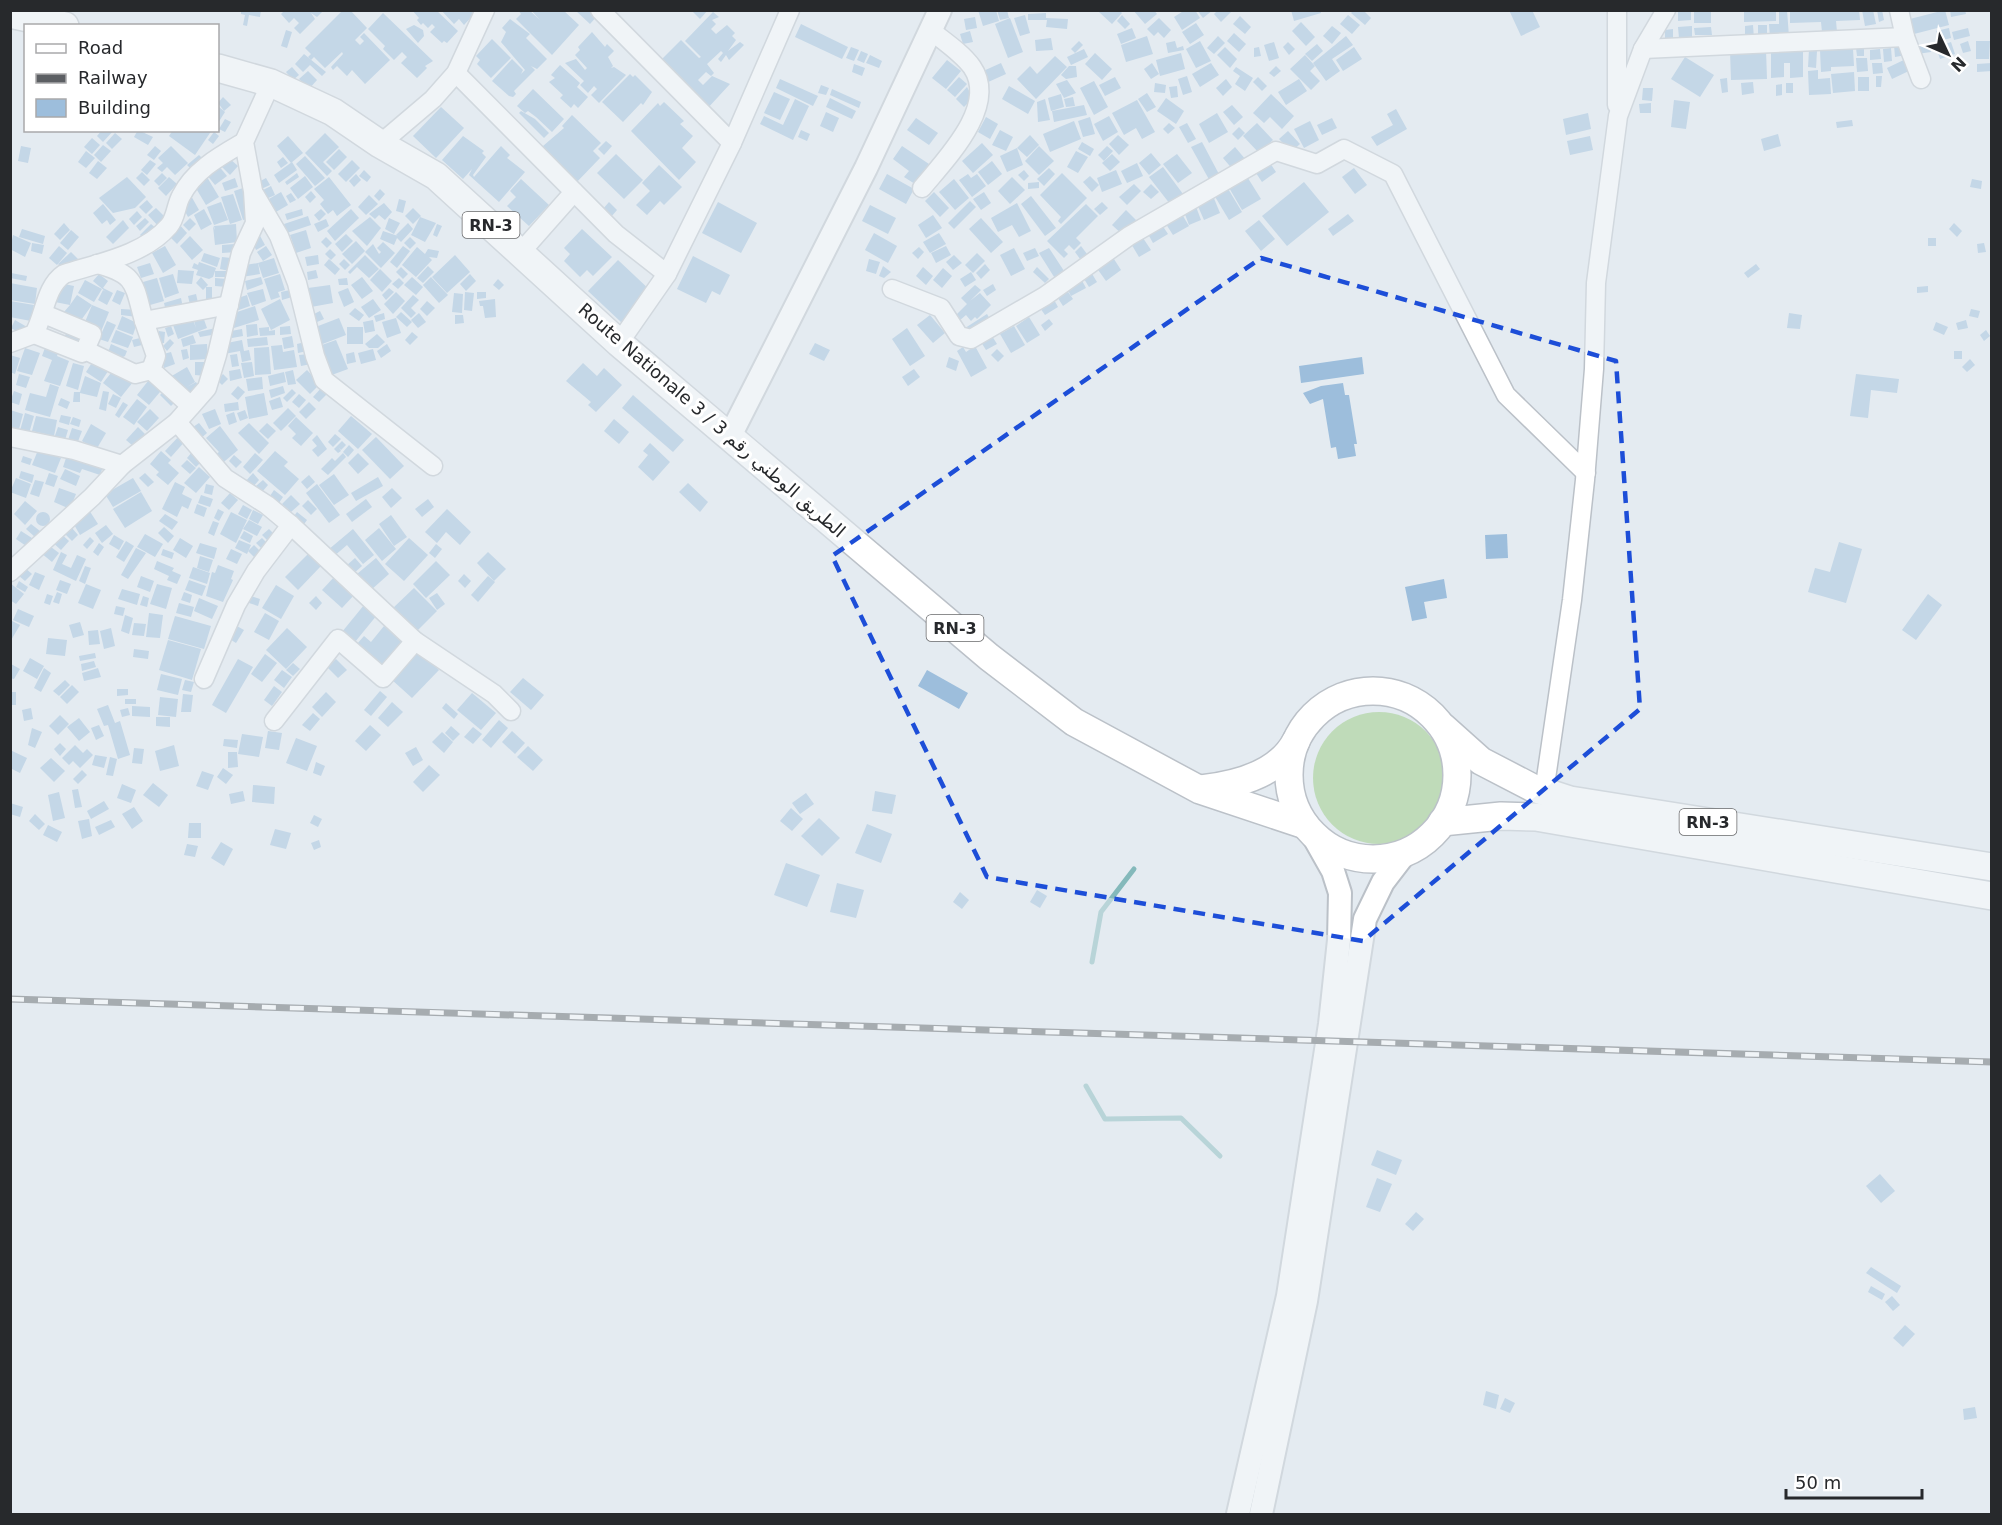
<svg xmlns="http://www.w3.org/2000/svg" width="2002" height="1525" font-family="'DejaVu Sans',Cairo,sans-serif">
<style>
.green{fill:#bfdbb9}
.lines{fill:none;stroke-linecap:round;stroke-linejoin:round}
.stream{stroke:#84b9bb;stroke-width:5}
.building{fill:#9dbedc}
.minor-casing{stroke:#bbc1c8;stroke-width:21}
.major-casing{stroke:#bbc1c8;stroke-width:26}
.highway-casing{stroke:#bbc1c8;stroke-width:30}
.minor{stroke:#fff;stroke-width:18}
.major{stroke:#fff;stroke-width:22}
.highway{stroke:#fff;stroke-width:27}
.rail-casing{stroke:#5c5f63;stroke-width:7}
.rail{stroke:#fff;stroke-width:4.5;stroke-dasharray:14;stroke-linecap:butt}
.marked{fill:none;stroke:#1d4ed8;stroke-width:4.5;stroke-dasharray:12 8;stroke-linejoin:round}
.labels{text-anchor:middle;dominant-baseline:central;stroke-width:6;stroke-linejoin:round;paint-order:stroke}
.shield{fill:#fff;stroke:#68696b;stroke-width:1.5}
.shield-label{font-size:16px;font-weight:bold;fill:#27292c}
.street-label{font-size:18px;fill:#27292c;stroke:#fff}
</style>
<rect width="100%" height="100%" fill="#e4ebf1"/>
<circle class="green" cx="1379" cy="778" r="66"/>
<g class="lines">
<g class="stream">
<path d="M1092,962l9,-50 33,-43"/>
<path d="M1086,1086l19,33 76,-1 39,38"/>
</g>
</g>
<g class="building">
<path d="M241,10h20l-1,7 -11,-2 -2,11 -4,-1 2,-10 -4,-1z"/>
<path d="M285,10h39l-7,7 -6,-4 4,6 -15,15 -6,-6 5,-5 -5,-5 -5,5 -8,-9z"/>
<path d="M343,10h7l17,18 -12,12 5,5 4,-4 -4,-4 4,-4 26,27 -25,24 -13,-14 -5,6 -10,-10 -4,4 -2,-3 12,-13 -1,-2 -17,16 -11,-11 -3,3 -3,-3 3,-3 -6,-6z"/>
<path d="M412,10h24l22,21 -11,12 -3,-2 -2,2 -12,-11 5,-5 -3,-3 -4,4 -5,-5 -2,2 -4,-5 2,-2z"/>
<path d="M441,10h34l1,2 -12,13 -5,-6 -5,5z"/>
<path d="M518,10h11l11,10 -9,-10h32l16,15 -27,30 -36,-36 5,-5z"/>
<path d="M575,10h19l4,5 -8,9z"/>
<path d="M691,10h17l-8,9z"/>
<path d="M978,10h18l3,11 -16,5z"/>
<path d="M997,10h10l2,8 -9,2z"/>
<path d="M1101,10h18l3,3 -10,11 -13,-12z"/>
<path d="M1133,10h21l3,4 -12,10z"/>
<path d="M1185,10h10l5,8 -18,12 -8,-13z"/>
<path d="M1197,10h16l-10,8z"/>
<path d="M1218,10h12l1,2 -10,10 -7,-8z"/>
<path d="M1291,10h29l1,3 -27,8z"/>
<path d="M1354,10h9l8,8 -6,7 -14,-12z"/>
<path d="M1509,10h23l8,17 -19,9z"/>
<path d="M1678,10h13v10l-13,1z"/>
<rect x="1694" y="10" width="17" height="13"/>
<path d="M1744,10h32v11l-32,1z"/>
<path d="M1779,10h8l2,27 -19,1 -1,-14h10z"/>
<path d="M1790,10h69l1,10 -24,1 1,11h-15l-1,-10 -31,1z"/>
<path d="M1862,10h11l3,14 -11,2z"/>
<path d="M1877,10h5l2,10 -5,2z"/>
<path d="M1945,10l4,15 -35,9 -4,-15z"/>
<path d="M1950,10h15l1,4 -15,3z"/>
<path d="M713,12l6,5 -7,3 4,4 -5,5 5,5 11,-9 8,8 -3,3 4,4 -8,11 12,-9 4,3 -15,15 -3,-5 -5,7 -3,-3 5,-6 -2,-2 -14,13 7,9 -3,3 -5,-4 -8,8 5,5 9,-9 18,8 -24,26 -13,-14 3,-3 -35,-33 20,-20 18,18 2,-1 -16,-16z"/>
<path d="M383,13l50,48 -8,5 2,2 -10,10 -16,-15 6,-6 -5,-5 -8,8 -11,-11 2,-3 -17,-17z"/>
<path d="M1046,13v5l22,1 -1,10 -21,-2 1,-7h-19v-6z"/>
<path d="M1025,15l5,18 -10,3 -6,-18z"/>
<path d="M1122,15l8,9 -5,5 -8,-8z"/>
<path d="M1348,15l12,10 -8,9 -12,-10z"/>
<path d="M1240,16l11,11 -6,7 -12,-10z"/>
<path d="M975,17l2,11 -11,2 -2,-11z"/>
<path d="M1010,18l13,34 -15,6 -13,-34z"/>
<path d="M1159,18l12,12 -7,8 -6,-6 -4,4 -7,-7z"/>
<path d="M510,19l20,15 -4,4 21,21 -10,10 -6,-3 4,4 -21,21 2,3 -3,3 -4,-1 -17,-15 20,-22 11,11 -2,4 4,-4 -24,-28 5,-10 -4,-4z"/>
<path d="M1301,22l14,15 -9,9 -14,-15z"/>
<path d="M1196,23l8,12 -14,9 -8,-12z"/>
<path d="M801,24l47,23 -6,12 -47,-22z"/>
<path d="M414,25l9,5 1,6 -6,7 -12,-14z"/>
<path d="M1753,25l1,14h-9v-13z"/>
<rect x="1758" y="25" width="9" height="11"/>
<path d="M1332,26l9,7 -9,11 -9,-8z"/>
<path d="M1692,26v11l-13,1 -1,-11z"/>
<path d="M1711,27l1,8h-17l-1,-7z"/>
<path d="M1132,28l4,10 -15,6 -4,-10z"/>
<path d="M1949,28l2,10 -12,3 -3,-10z"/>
<path d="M1968,28l2,8 -16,4 -2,-8z"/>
<path d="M1673,29v10l-8,1v-10z"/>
<path d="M286,30l6,2 -5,16 -6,-2z"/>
<path d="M970,31l3,11 -10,2 -3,-10z"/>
<path d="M592,32l13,15 2,-3 7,7 -6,6 5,9 -2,2 3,-1 12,8 -27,28 -8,-8 6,-6 -3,-3 -6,7 -8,-8 4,-4 -19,-18 11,-4 9,11 2,-2 -12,-13 5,-5 -2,-3z"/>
<path d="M1234,33l12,11 -7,8 -12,-11z"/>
<path d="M1147,36l6,18 -27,8 -5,-17z"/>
<path d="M1218,36l7,7 -11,11 -7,-6z"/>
<path d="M1346,36l7,9 -21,14 8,12 -14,10 -13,-18z"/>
<path d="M1051,38l2,12 -17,1 -1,-11z"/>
<path d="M492,39l19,19 -20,20 -14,-14 3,-4 -4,-4z"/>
<path d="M1079,41l4,4 -8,8 -4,-4z"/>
<path d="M1175,41l2,7 6,-2 1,4 -16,3 -2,-10z"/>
<path d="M1200,41l11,20 -15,7 -10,-19z"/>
<path d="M1968,41l3,10 -8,2 -3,-9z"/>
<path d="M1976,41h14l-1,18h-13z"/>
<path d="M1274,42l5,16 -10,3 -5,-16z"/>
<path d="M1288,42l7,7 -6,6 -6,-8z"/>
<path d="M1951,42l4,12 -15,5 -4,-12z"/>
<path d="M1317,44l6,7 -11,10 -7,-7z"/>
<path d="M1905,44l1,11 -11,2 -1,-12z"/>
<path d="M1930,44l1,8 -14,2 -1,-7z"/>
<path d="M851,47l8,3 -5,11 -8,-3z"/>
<path d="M1225,47l12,12 -7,9 -13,-13z"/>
<path d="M1259,47l2,9 -7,1v-9z"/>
<path d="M1354,47l8,12 -19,12 -7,-11z"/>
<path d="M1856,48h8v8h-7z"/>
<path d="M1891,48l1,13 -8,1 -1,-13z"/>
<path d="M1084,49l4,8 -17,8 -4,-8z"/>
<path d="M1853,49l1,17 -23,1v4l-10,1 -1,-22z"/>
<path d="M1880,49l1,10 -11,1v-10z"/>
<path d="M1766,50l1,29 -36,1 -1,-29z"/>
<path d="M1809,50l8,1 -1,17 -8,-1z"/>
<path d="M861,51l7,3 -4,9 -7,-3z"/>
<path d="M1771,51h32v26l-13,1v-15h-6v14l-13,1z"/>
<path d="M1095,53l17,16 -10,11 -17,-16z"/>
<path d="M1181,53l4,16 -25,7 -4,-16z"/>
<path d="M304,54l22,18 -4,4 -12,-11 -7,7 -8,-8z"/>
<path d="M870,55l12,6 -3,7 -13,-5z"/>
<path d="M1305,55l10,11 -5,5 10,10 -9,9 -21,-21z"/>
<path d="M1055,56l12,11 -31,32 -19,-20 13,-13 7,8z"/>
<path d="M1685,57l29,18 -14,22 -29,-18z"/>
<path d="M1856,58h11l1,13 -11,1z"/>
<path d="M1908,58l5,11 -21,10 -5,-11z"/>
<path d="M947,60l14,11 -15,18 -14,-11z"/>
<path d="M1001,63l5,11 -20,9 -5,-11z"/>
<path d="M1152,63l7,11 -8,5 -7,-10z"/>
<path d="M1211,63l8,12 -19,12 -8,-13z"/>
<path d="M1872,63h10l1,10 -10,1z"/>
<path d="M1992,63v8l-15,1v-8z"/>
<path d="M854,64l11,4 -3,8 -10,-4z"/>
<path d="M560,65l20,18 -3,4 11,10 -10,11 -4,-4 -3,4 -11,-10 3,-3 -14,-13 6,-4 -4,-3z"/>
<path d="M1069,66h7l1,11 -11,2 -5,-4z"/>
<path d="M1276,66l5,5 -7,6 -5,-4z"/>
<path d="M292,67l7,8 -6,5 -7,-8z"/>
<path d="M1236,67l17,11 -8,13 -10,-7 5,-8 -7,-5z"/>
<path d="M1818,70v9l12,-1 1,16 -22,1 -1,-24z"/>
<path d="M308,71l9,9 -8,9 -10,-10z"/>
<path d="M1854,72l1,19 -22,2 -2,-19z"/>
<path d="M630,74l3,3 2,-2 17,17 -9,13 -2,-2 -18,19 -21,-20z"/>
<path d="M1187,76l5,16 -9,3 -5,-16z"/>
<path d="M1876,76h6l-1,11h-5z"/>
<path d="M959,77l8,7 -12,13 -8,-7z"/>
<path d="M1115,77l6,11 -16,8 -6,-11z"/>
<path d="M1258,77l9,9 -5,5 -9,-9z"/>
<rect x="1858" y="77" width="11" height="14"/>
<path d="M1727,78l1,14 -6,1 -2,-14z"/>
<path d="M780,79l38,17 -5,10 -37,-18z"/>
<path d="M1226,79l6,8 -9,9 -7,-8z"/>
<path d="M1299,79l8,12 -21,14 -8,-13z"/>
<path d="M1067,80l9,13 -12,5 -8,-14z"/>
<path d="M1094,81l14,26 -14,8 -14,-27z"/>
<path d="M1753,82l1,11 -12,2 -1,-12z"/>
<path d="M1155,83l11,2 -1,8 -11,-1z"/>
<rect x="1786" y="83" width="7" height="10"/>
<path d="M1782,84v11l-6,1v-11z"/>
<path d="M821,85l8,3 -3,7 -8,-2z"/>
<path d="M1009,86l26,15 -7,13 -26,-15z"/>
<path d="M1177,86l1,11 -7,1 -2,-11z"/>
<path d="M967,87l6,11 -9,9 -8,-8z"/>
<path d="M1643,88h10l-1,13 -10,-1z"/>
<path d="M533,89l31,30 -12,13 -16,-15 -8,-6 -3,2 -8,-7z"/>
<path d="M832,89l29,13 -2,6 -29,-13z"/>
<path d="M774,92l16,7 -10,21 -16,-7z"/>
<path d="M1147,93l9,14 -9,5 -9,-13z"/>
<path d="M1061,94l3,13 -13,4 -3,-13z"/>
<path d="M1271,94l23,22 -12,13 -12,-12 -6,6 -11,-10z"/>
<path d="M223,97l8,8 -7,6 -6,-8z"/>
<path d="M1073,97l2,9 -9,1 -2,-8z"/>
<path d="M830,98l26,13 -4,8 -26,-12z"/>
<path d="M1166,98l18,13 -8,13 -19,-13z"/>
<path d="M795,99l14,7 -16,34 -33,-16 4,-8 19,9z"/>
<path d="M1045,99l5,21 -12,2 -1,-20z"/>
<path d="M1137,100l18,32 -13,7 -6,-11 -12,7 -12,-22z"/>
<path d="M1674,100l16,2 -4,27 -15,-2z"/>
<path d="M664,102l20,19 -4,3 13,12 -11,12 14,14 -17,18 -48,-49 27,-28 2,3z"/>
<path d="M1651,103v10h-11l-1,-9z"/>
<path d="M1084,105l3,10 -33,7 -2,-11z"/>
<path d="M1232,105l11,12 -9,8 -11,-13z"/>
<path d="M218,106l7,6 -7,11z"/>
<path d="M441,107l23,21 -28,30 -23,-22z"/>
<path d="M1396,109l11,20 -30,17 -6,-9 22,-12 -6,-11z"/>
<path d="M521,111l14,8 14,14 -5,5 -25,-25z"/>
<path d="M826,112l13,6 -6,14 -13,-6z"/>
<path d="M1217,113l11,19 -19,11 -10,-19z"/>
<path d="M1588,113l3,16 -25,6 -3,-16z"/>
<path d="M572,115l29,28 -8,8 7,7 -27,28 -37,-34 28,-24 -2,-2z"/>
<path d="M1109,116l9,16 -15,9 -9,-17z"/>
<path d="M986,117l12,7 -8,15 -12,-7z"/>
<path d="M1090,117l5,17 -12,3 -5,-16z"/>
<path d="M916,118l22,15 -9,12 -22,-15z"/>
<path d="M1332,118l5,10 -15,7 -5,-10z"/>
<path d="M225,119l6,3 -6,10 -6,-3z"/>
<path d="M1852,120l1,6 -16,2 -1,-6z"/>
<path d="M1074,121l7,18 -31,13 -7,-18z"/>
<path d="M1310,121l9,19 -15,8 -10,-19z"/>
<path d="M1169,123l6,5 -7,6 -5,-5z"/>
<path d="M1187,123l9,16 -8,4 -9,-16z"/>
<path d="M1257,123l16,17 -14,13 -16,-17z"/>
<path d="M1239,127l6,6 -7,7 -6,-6z"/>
<path d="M102,130h12l-11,12 -6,-6z"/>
<path d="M138,130l15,7 -5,8 -14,-8z"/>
<path d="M173,130h39l-17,25 -26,-19z"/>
<path d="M801,130l9,4 -3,7 -9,-4z"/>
<path d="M1000,130l13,7 -7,14 -14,-6z"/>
<path d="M1288,131l12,13 -9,8 -12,-13z"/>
<path d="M214,132l5,4 -6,8 -5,-4z"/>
<path d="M115,133l7,6 -10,10 -6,-6z"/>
<path d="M325,133l14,14 -16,15 9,9 -5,5 -22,-23z"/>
<path d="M1778,134l3,12 -17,5 -3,-12z"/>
<path d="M1030,135l9,10 -12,12 -10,-9z"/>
<path d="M1118,135l11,10 -10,10 -10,-11z"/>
<path d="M288,136l15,17 -12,10 -14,-17z"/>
<path d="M463,136l21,15 -2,2 4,4 -13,18 1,2 27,-31 9,9 -3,3 18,14 -26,30 -30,-27 3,-6 -9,10 -21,-19z"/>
<path d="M1590,136l3,14 -23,5 -3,-14z"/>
<path d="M92,138l8,7 -8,9 -8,-7z"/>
<path d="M606,141l6,5 -8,9 -6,-6z"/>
<path d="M1082,142l12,7 -4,7 -12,-7z"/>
<path d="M1202,142l19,36 -10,5 -20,-36z"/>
<path d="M982,143l11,12 -20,18 -11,-12z"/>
<path d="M103,145l8,6 -10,11 -7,-7z"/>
<path d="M21,146l10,2 -3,15 -10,-2z"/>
<path d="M155,146l6,5 -7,9 -7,-5z"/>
<path d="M171,146l17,17 -13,12 -8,-8 -5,5 -5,-4 6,-5 -5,-5z"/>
<path d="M902,146l27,18 -14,20 -11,-7 5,-6 -16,-12z"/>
<path d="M1039,146l15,15 -15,14 -14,-14z"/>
<path d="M1107,146l6,5 -9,10 -6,-6z"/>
<path d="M1235,147l11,13 -12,11 -11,-13z"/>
<path d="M1017,148l6,17 -16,7 -7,-16z"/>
<path d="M339,149l8,8 -13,13 -8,-8z"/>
<path d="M86,151l9,7 -9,10 -8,-6z"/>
<path d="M1076,151l12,6 -10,16 -11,-6z"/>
<path d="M1151,153l10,12 -12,10 -10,-12z"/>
<path d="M616,154l27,26 -19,19 -27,-26z"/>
<path d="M1112,154l8,8 -10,9 -8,-8z"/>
<path d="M1177,154l15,19 -14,10 -15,-19z"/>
<path d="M199,155l3,3 -12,10 -3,-3z"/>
<path d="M305,156l20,22 -10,8 -19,-22z"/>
<path d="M283,157l5,6 -7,5 -4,-6z"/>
<path d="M230,159l8,7 -8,9 -8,-8z"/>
<path d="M150,160l6,4 -9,11 -6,-5z"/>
<path d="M352,160l8,8 -14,14 -8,-8z"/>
<path d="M1268,160l8,12 -14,10 -8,-12z"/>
<path d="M98,161l9,7 -10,11 -8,-6z"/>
<path d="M992,161l10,13 -14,11 -10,-13z"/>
<path d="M292,162l5,8 -18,13 -5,-8z"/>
<path d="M1137,163l6,13 -16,7 -6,-12z"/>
<path d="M218,165l9,11 -12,9 -9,-11z"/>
<path d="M659,165l23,22 -18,18 -4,-4 -13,14 -11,-10 14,-14 -8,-8z"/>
<path d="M1163,167l20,27 -13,10 -21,-27z"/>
<path d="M1049,168l6,6 -11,12 -7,-7z"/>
<path d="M1354,168l13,17 -12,9 -13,-17z"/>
<path d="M364,170l7,7 -4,5 -8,-6z"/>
<path d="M1024,170l5,6 -5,5 -6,-6z"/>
<path d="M1116,170l6,14 -20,8 -5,-14z"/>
<path d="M142,172l8,8 -6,6 -8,-8z"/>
<path d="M162,173l5,5 -8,8 -5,-5z"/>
<path d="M297,173l2,4 -12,8 -2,-3z"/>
<path d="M1062,173l25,25 -26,26 -3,-3 3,-4 -21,-22z"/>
<path d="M356,174l5,6 -7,7 -5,-6z"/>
<path d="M887,174l27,15 -8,15 -27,-15z"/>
<path d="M968,174l3,4 6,-4 9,12 -14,11 -13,-17z"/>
<path d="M1246,175l15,24 -19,11 -14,-24z"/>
<path d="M305,176l8,11 -15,12 -8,-11z"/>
<path d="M1090,176l9,9 -7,7 -9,-10z"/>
<path d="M127,177l19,20 -11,11 -22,5 -14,-15z"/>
<path d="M169,177l8,7 -11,12 -8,-8z"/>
<path d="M207,177l12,20 -13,8 -12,-20z"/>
<path d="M329,177l22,28 -14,11 -4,-6 -5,4 -8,-10 4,-4 -10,-11z"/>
<path d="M1012,177l13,13 -15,14 -12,-13z"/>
<path d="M235,178l3,9 -13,4 -3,-8z"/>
<path d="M266,178l4,7 -11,5 -4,-6z"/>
<path d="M521,179l28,26 -20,21 -22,-20 9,-9 -6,-6z"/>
<path d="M954,179l15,19 -14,12 -16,-18z"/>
<path d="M1972,179l10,2 -1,8 -11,-2z"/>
<path d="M1039,182v6l-11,1v-6z"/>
<path d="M1304,182l25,30 -42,34 -25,-30z"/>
<path d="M1134,184l7,7 -14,14 -8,-8z"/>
<path d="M1151,184l8,8 -8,7 -8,-7z"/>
<path d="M271,186l4,9 -11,5 -5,-8z"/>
<path d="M1227,187l15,25 -13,8 -15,-25z"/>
<path d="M243,188l10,29 -10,3 -9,-29z"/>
<path d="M380,189l5,5 -6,7 -5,-5z"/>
<path d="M311,191l5,6 -6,6 -5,-6z"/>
<path d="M281,192l7,13 -19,11 -7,-13z"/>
<path d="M934,192l15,16 -9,9 -15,-16z"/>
<path d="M984,192l7,11 -10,7 -8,-11z"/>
<path d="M291,193l5,7 -6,3 -4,-7z"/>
<path d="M190,194l9,16 -11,7 -9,-17z"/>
<path d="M233,194l9,26 -12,4 -9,-27z"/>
<path d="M369,195l9,9 -12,11 -8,-8z"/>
<path d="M1031,196l25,32 -11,8 -24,-32z"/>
<path d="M1213,196l7,17 -16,7 -7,-16z"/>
<path d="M399,199l7,2 -3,12 -7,-2z"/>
<path d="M147,200l6,7 -7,7 -7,-7z"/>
<path d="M970,201l6,6 -22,22 -6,-6z"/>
<path d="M221,202l7,18 -14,5 -7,-18z"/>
<path d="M609,202l8,8 -6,7 -8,-8z"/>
<path d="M718,202l39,21 -16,30 -39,-20z"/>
<path d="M1102,202l6,6 -8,7 -6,-6z"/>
<path d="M384,203l8,9 -7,8 -6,-5 -4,4 -6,-5z"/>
<path d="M1017,203l14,28 -12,6 -7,-12 -14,7 -7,-14z"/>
<path d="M103,204l13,16 -6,5 -3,-5 -5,4 -9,-11z"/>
<path d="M1086,204l12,12 -22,22 5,5 -7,7 -5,-5 -5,5 4,4 -4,4 -17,-17z"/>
<path d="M1195,204l6,16 -12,5 -6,-16z"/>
<path d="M870,205l26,13 -8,16 -26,-13z"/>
<path d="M156,208l11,11 -8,8 -11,-12z"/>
<path d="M413,208l8,8 -8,8 -8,-8z"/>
<path d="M204,209l8,15 -11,6 -7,-15z"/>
<path d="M302,209l1,6 -16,5 -2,-6z"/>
<path d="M321,209l5,5 -7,7 -5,-6z"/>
<path d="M351,209l8,9 -24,23 -8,-10z"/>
<path d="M1126,210l10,10 -13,15 -11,-10z"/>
<path d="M137,211l5,6 -8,8 -5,-6z"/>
<path d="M1180,211l9,15 -16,9 -9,-14z"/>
<path d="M1348,214l6,7 -21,15 -5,-7z"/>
<path d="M933,215l9,13 -16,10 -8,-13z"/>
<path d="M308,216l3,9 -24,8 -3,-9z"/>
<path d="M370,217l11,11 -14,18 -15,-15z"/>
<path d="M420,217l16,6 -11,19 -14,-7z"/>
<path d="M145,218l4,4 -9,9 -4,-5z"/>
<path d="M190,218l6,6 -7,7 -6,-6z"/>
<path d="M389,218l11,5 -6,11 -9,-5z"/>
<path d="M981,218l22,24 -12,11 -22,-24z"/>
<path d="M326,219l3,7 -11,6 -4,-8z"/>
<path d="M123,220l6,8 -16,16 -7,-7z"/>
<path d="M1259,220l16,19 -14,12 -16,-20z"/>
<path d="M64,223l6,7 -10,10 -6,-6z"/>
<path d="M178,223l9,10 -10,11 -10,-10z"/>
<path d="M408,223l5,6 -12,13 -4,-4 -3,7 -14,-6 3,-8 15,5 -2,-1z"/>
<path d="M1954,223l8,8 -5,6 -8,-8z"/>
<path d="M151,224l7,6 -12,11 -6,-6z"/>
<path d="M236,224l1,18 -22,3 -2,-19 2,4 -1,-4z"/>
<path d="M437,224l5,2 -5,11 -4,-2z"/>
<path d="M1162,225l6,9 -15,9 -5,-9z"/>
<path d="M22,229l23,7 -2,8 -24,-7z"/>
<path d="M582,229l30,28 -19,19 -6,-6 -7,7 -16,-16 6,-7 -6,-6z"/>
<path d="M71,230l8,7 -11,13 -8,-7z"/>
<path d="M306,230l5,18 -15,5 -6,-18z"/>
<path d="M874,233l23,13 -9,17 -23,-13z"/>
<path d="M939,233l7,11 -16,9 -7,-11z"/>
<path d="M259,234l6,11 -9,5 -5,-11z"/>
<path d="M346,234l7,7 -11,11 -7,-8z"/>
<path d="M13,235l18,8 -6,14 -15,-8z"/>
<path d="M1141,235l10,15 -12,7 -9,-15z"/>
<path d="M190,236l13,14 -11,10 -12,-14z"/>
<path d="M326,237l6,6 -5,5 -6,-6z"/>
<path d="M410,237l6,6 -6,6 -6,-6z"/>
<rect x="1928" y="238" width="8" height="8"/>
<path d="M356,241l9,10 -13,13 -10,-10z"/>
<path d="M383,242l12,11 -14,15 -16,-16 8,-8 6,10 2,-2 -4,-4z"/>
<path d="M32,243l12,2 -2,9 -11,-3z"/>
<path d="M1984,243l2,9 -8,1 -1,-9z"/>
<path d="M235,244l1,8 -14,1v-8z"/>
<path d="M59,246l8,7 -10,12 -8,-7z"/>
<path d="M165,246l11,19 -13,8 -11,-20z"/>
<path d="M266,246l6,9 -9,6 -6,-9z"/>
<path d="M403,246l7,5 -13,17 -7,-6z"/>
<path d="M946,246l5,9 -15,8 -5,-10z"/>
<path d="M1081,246l9,12 -7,5 -8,-11z"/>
<path d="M417,247l8,7 3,-5 11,2 -2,7 -8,-1 3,3 -16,17 -14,-12z"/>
<path d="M919,247l5,5 -6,7 -6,-6z"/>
<path d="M1014,248l11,21 -14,7 -11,-21z"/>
<path d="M1035,248l4,8 -12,5 -4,-8z"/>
<path d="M1049,248l17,26 -10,6 -17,-27z"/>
<path d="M330,249l6,6 -5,5 -6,-6z"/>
<path d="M71,252l7,7 -13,12 -7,-7z"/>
<path d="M204,253l16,5 -3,9 -16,-6z"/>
<path d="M977,253l8,8 -12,12 -8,-8z"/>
<path d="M318,255l1,9 -12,2 -2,-9z"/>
<path d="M365,255l14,14 -10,9 -12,-11 -7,7 -2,-2z"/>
<path d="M455,255l15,17 -23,21 -15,-16z"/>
<path d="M954,255l8,8 -9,7 -7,-8z"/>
<path d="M693,256l37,19 -10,20 -8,-4 -6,12 -29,-14z"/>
<path d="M1112,256l9,14 -15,11 -10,-14z"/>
<path d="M222,257l9,1 -2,13 -9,-2z"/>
<path d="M274,258l5,15 -16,5 -5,-15z"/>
<path d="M329,259l11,10 -5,6 -11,-10z"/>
<path d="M344,259l6,6 -5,5 -6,-6z"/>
<path d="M869,259l11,3 -4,12 -10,-3z"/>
<path d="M618,260l34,32 -30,31 -34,-32z"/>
<path d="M199,262l17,6 -3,9 -4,2 -13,-4 2,-5 -6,-2 2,-5 4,2z"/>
<path d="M150,263l4,11 -13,4 -4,-11z"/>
<path d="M258,263l2,11 -19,3 -2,-11z"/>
<path d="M985,264l5,6 -9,9 -5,-6z"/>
<path d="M1756,264l4,5 -12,9 -4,-5z"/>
<path d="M428,266l6,6 -11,11 -6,-5z"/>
<path d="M883,266l8,6 -7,6 -5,-2z"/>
<path d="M401,267l7,7 -5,5 -7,-7z"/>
<path d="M923,267l10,9 -7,9 -10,-9z"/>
<path d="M1037,267l12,12 -4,4 -12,-11z"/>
<path d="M943,268l9,8 -10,12 -9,-8z"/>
<path d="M380,269l12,12 -10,11 -12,-12z"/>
<path d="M1089,269l8,13 -8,5 -8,-13z"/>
<path d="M178,270l16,1 -2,13 -15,-1z"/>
<path d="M316,270l2,8 -10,2 -1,-8z"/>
<rect x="215" y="271" width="13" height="6"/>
<path d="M971,272l5,8 -11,7 -5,-8z"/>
<path d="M11,273l16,3 -1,5 -16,-3z"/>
<path d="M99,274l9,7 -5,7 10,5 -6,12 -9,-5 5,-10 3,2 -13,-11z"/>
<path d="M173,274l6,19 -14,5 -6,-20z"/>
<path d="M280,274l5,16 -7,2 2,5 -9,3 -7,-21z"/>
<path d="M470,274l6,7 -10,10 -6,-7z"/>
<path d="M201,277l7,8 -2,2h6v12h-6v-12l-3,3 -7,-7z"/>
<path d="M261,277l2,7 -16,6 -2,-9z"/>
<path d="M362,277l11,14 -11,8 -11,-14z"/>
<path d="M412,277l11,10 -7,8 -12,-10z"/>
<path d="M431,277l17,18 -9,8 -16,-18z"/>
<path d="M1080,277l6,11 -15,8 -6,-11z"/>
<path d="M157,278l7,23 -21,6 -7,-23z"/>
<path d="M215,278l12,1v8l-12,-1z"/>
<path d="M347,278l1,7h-9l-1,-6z"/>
<path d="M399,278l5,5 -6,6 -6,-5z"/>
<path d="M498,279l6,6 -5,5 -6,-5z"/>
<path d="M85,280l17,9 -8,13 -16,-9z"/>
<path d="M10,283l27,5 -2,16 -25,-4z"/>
<path d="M59,283l15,3 -4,19 7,-10 15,10 -13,18 -15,-11 6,-7 -15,-3z"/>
<path d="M993,284l3,6 -9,6 -4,-6z"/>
<path d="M330,285l3,18 -22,4 -3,-19z"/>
<path d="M975,285l6,5 -11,11 10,-8 11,12 -14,14 -2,-2 -4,4 -5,-6 -7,6 -4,-5 12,-12 -6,-6z"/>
<path d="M1928,286v6l-11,1v-6z"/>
<path d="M348,288l6,14 -10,5 -6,-15z"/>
<path d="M389,288l5,4 -8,8 -4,-5z"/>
<path d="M263,289l3,12 -14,5 -5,-13z"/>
<path d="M1066,289l7,10 -10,7 -7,-11z"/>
<path d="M117,290l8,3 -5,12 -8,-4z"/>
<path d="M290,290l2,7 -10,3 -1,-8z"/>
<path d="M396,292l9,9 -12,13 -9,-10z"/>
<path d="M465,292l9,1 -2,18 -8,-1z"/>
<path d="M477,292h9v6l-9,1z"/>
<path d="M454,293l9,1 -1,19 -10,-1z"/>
<path d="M196,294l3,13 -8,2 -3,-13z"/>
<path d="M247,295l3,11 -14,5 -1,-12z"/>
<path d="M413,295l6,5 -8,8 5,5 -5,5 -10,-10z"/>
<path d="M1052,296l6,11 -13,8 -7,-10z"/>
<path d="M181,298l2,10 -17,4 -2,-9z"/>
<path d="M280,299l10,21 -19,10 -10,-21z"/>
<path d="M373,299l8,11 -12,8 -8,-11z"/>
<path d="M495,299l1,18 -11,1 -2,-12h-3l-1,-5z"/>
<path d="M10,301l24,4 -3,16 -21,-4z"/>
<path d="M427,301l8,7 -8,8 -7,-7z"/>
<path d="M92,305l17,7 -9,22 -17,-7z"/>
<path d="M255,306l4,14 -25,8v-15z"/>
<path d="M355,308l9,7 -5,6 -10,-7z"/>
<path d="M121,309l17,1 -1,7 -16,-2z"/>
<path d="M1971,309l9,2 -2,7 -9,-2z"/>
<path d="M320,311l4,8 -7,3 -3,-8z"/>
<path d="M401,312l11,10 -5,5 -11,-10z"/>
<path d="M384,313l1,6 -9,3 -2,-6z"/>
<path d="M419,313l7,9 -8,6 -7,-8z"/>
<path d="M1789,313l13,2 -2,14 -13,-1z"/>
<path d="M202,314l5,14 -29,11 -5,-14 19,-8 4,11 -3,-11z"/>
<path d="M987,314l4,7 -25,16 -4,-7z"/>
<path d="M455,315h8l1,8 -9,1z"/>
<path d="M930,315l15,18 -12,10 -16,-18z"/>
<path d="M122,316l15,7 -4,12 -16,-6z"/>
<path d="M1029,317l11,18 -13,8 -11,-17z"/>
<path d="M339,318l7,17 -26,10 -7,-17z"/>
<path d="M396,318l5,15 -14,5 -5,-16z"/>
<path d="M1049,319l4,5 -8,7 -4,-6z"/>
<path d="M15,320l12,7 -4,8 -12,-7z"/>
<path d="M373,320l2,11 -10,2 -2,-11z"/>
<path d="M1966,320l2,8 -10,2 -2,-7z"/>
<path d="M107,321l9,4 -8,17 -9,-3z"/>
<path d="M1936,322l12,5 -4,8 -11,-5z"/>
<path d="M257,324l1,11 -11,2 -1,-12z"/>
<path d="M171,326l3,8 -6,3 -3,-9z"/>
<path d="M290,326l1,8 -11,1v-8z"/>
<path d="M1014,326l11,19 -14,8 -11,-19z"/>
<path d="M69,327l20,9 -7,15 -20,-9z"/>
<path d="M269,327v4l6,-1v5l-15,1 -1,-8z"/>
<rect x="347" y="327" width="16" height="17"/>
<path d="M216,328l1,6 -17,3 -2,-5z"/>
<path d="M907,328l18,28 -15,10 -18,-27z"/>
<path d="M242,329l1,7 -11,2 -1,-7z"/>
<path d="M116,330l17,7 -5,11 -17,-6z"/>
<path d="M1986,330l4,6 -6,5 -4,-6z"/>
<path d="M159,331l6,1 -1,11h-6z"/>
<path d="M412,332l6,5 -8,8 -5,-5z"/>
<path d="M377,334l8,8 -7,6h-9l-4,-4z"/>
<path d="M193,335l3,8 -13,4 -2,-8z"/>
<path d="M148,336l2,7 -16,4 -2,-7z"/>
<path d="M292,336l2,11 -10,2 -2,-11z"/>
<path d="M992,336l5,8 -11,6 -5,-8z"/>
<path d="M267,337l1,8 -20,2 -1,-8z"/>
<path d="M170,339l4,4 -7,8 -4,-5z"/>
<path d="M242,340l2,11 5,-1 2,10 -9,2 -2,-11 -16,3 -2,-10z"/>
<path d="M336,340l12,29 -19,7 -10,-30z"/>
<path d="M305,342l2,9 -9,2 -1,-9z"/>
<path d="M815,343l15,7 -6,11 -15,-7z"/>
<path d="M111,344l16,7 -2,5 -8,4 -10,-5z"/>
<path d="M207,344l1,15 -18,1v-15z"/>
<path d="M387,344l4,7 -10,7 -4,-7z"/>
<path d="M46,345l13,5 -2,6 12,5 -9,25 -16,-5 8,-21 -10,-4z"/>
<path d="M282,345l1,7 11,-2 3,17 -23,3 -3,-24z"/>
<path d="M975,346l12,22 -16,9 -14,-26 6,-4 3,5z"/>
<path d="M269,347l2,27 -16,1 -1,-27z"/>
<path d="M25,348l15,5 -8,22 -15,-4z"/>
<path d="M187,349l2,9 -6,2 -2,-10z"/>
<path d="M373,349l3,11 -15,4 -3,-11z"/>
<path d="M997,349l7,7 -6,6 -7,-7z"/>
<rect x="1954" y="351" width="8" height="8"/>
<path d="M171,352l4,12 -11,4 -4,-13z"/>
<path d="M354,352l2,10 -9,2 -1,-10z"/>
<path d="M237,354l2,12 -7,1 -2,-12z"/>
<path d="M309,354l2,10 -10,2 -2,-11z"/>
<path d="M10,355l10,3 -5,16 -5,-2z"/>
<path d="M949,357l10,4 -3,10 -10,-4z"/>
<path d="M1362,357l2,17 -63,9 -2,-17z"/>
<path d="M95,358l15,10 -9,14 -15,-10z"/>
<path d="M1970,359l5,6 -8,7 -5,-5z"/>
<path d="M195,362h12v14l-12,-1z"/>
<path d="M252,362l2,14 -10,2 -3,-15z"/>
<path d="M73,363l11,3 -6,24 -12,-4z"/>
<path d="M583,363l14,13 7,-8 18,17 -26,27 -8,-7 3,-3 -25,-21z"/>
<path d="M187,367l8,15 -8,5 9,-5 4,7 -16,9 -14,-21z"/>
<path d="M115,368l18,14 -12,15 -18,-14z"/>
<path d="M240,369l2,9 -12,3 -1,-10z"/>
<path d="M914,369l6,8 -12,9 -6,-9z"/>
<path d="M293,370l3,14 -8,1 -3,-13z"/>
<path d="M307,370l13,14 -10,10 -14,-14z"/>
<path d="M284,372l2,10 -16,4 -2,-10z"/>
<path d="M19,374l11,3 -4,11 -10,-3z"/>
<path d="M223,374l5,5 -6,6 -5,-5z"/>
<path d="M1856,374l43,5 -2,14 -26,-3 -3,28 -18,-2z"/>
<path d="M85,376l16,7 -4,14 -17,-4v9h-7l1,-10h6z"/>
<path d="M152,376l13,10 -16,19 -12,-10z"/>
<path d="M262,377l1,12 -15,2 -2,-12z"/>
<path d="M1343,383l2,12h4l8,49h-3l2,12 -18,3 -2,-12 -5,1 -8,-49 -13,5 -7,-11 18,-7z"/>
<path d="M50,384l9,3 -9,30 -25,-7 5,-17 16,4z"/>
<path d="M238,386l7,6 -7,8 -7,-6z"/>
<path d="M283,386l2,7 -14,5 -2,-8z"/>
<path d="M323,386l6,6 -10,10 -6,-5z"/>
<path d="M167,388l11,11 -7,7 -11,-11z"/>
<path d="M292,389l4,4 -9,9 -4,-4z"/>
<path d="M14,391l8,3 -3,11 -9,-3z"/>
<path d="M103,391l6,1 -3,19 -7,-2z"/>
<path d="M264,393l4,22 -19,4 -4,-22z"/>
<path d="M113,394l8,4 -5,10 -8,-4z"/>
<path d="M299,394l7,6 -7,8 -7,-6z"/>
<path d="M633,395l51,45 -11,12 -51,-44z"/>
<path d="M280,397l3,10 -11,3 -3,-9z"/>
<path d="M61,398l9,4 -3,7 -9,-4z"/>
<path d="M137,399l10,8 -13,18 -11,-8z"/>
<path d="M123,402l5,3 -9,13 -4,-3z"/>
<path d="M238,402l1,8 -14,2 -1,-8z"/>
<path d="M309,402l7,7 -10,10 -7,-7z"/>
<path d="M288,408l8,8 -15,15 -8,-8z"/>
<path d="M150,409l9,9 -12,13 -10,-9z"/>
<path d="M215,409l6,15 -12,5 -7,-15z"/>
<path d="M10,410l13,4 -4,15 -9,-2z"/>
<path d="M245,410l3,8 -8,3 -3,-8z"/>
<path d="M234,412l3,10 -8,3 -3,-10z"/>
<path d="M25,413l9,3 -6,21 -9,-3z"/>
<path d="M61,415l10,2 -2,8 -10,-3z"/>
<path d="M36,416l21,4 -3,16 -22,-5z"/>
<path d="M351,416l21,18 -14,15 -20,-18z"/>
<path d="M73,417l8,3 -2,7 -9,-3z"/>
<path d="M296,417l17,16 -12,13 -9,-8 4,-4 -8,-8z"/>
<path d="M614,419l15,13 -10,12 -15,-13z"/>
<path d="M199,423l8,10 -8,7 -9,-11z"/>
<path d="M249,423l20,20 -10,11 -21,-21z"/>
<path d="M267,423l9,8 -8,8 -9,-8z"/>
<path d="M91,424l15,9 -10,17 -14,-9z"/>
<path d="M220,426l18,24 -19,16 -7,-9 7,-5 -13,-14z"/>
<path d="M58,427l10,3 -5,17 -11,-3z"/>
<path d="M138,427l7,7 -12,12 -7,-6z"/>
<path d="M72,428l10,3 -5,13 -9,-4z"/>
<path d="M181,434l6,5 -16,18 -6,-6z"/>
<path d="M335,434l6,5 -8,8 -5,-5z"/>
<path d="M317,435l10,14 -9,8 -6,-7 5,-4 -5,-6z"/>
<path d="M376,437l28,29 -14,13 -28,-29z"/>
<path d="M342,441l4,4 -5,5 -2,-2 2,3 -3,2 -4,-4z"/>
<path d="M650,443l20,19 -17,19 -15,-14 10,-12 -5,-4z"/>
<path d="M349,445l5,5 -6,7 -5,-5z"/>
<path d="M38,450l23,8 -6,15 -23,-8z"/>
<path d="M161,451l10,9 -3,3 11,10 -11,12 -12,-10 3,-3 -9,-8z"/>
<path d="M275,451l13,11 -4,4 15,13 -14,16 -28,-24z"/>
<path d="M192,452l10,9 -6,6 -9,-9z"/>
<path d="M255,453l8,7 -13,14 -7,-7z"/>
<path d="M343,453l3,4 -18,18 -7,-6 11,-11 3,3z"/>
<path d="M358,453l11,11 -11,10 -10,-11z"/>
<path d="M67,455l36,12 -3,8 -18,-6 -2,4 -17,-6z"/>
<path d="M234,455l8,7 -6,6 -7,-7z"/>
<path d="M23,456l9,3 -2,6 -9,-3z"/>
<path d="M187,460l9,8 -6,6 -9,-8z"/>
<path d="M199,467l11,10 -14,16 -12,-10z"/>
<path d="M65,469l15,7 -4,10 -16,-7z"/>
<path d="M21,471l13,4 -2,8 -13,-5z"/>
<path d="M49,473l9,3 -4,11 -9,-3z"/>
<path d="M145,473l9,9 -6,5 -9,-9z"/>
<path d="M253,473l6,7 -7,8 -7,-6z"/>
<path d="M334,474l15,21 -15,10 -15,-20z"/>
<path d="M309,475l6,7 -8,7 -6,-7z"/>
<path d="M378,477l5,9 -27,15 -5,-8z"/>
<path d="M16,478l15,6 -5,14 -16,-6z"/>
<path d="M133,478l8,13 -28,16 -8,-13z"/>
<path d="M35,480l9,2 -5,15 -9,-3z"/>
<path d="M263,480l5,5 -6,7 -6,-6z"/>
<path d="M175,482l10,5 -3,7 10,5 -4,10 -6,-3 -5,11 -15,-8z"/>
<path d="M688,483l20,19 -8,10 -21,-20z"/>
<path d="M206,484l8,2 -2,9 -8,-2z"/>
<path d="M317,484l23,31 -11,8 -23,-30z"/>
<path d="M59,488l17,6 -6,15 -16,-7z"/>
<path d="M392,488l10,10 -11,10 -9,-11z"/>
<path d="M274,490l9,7 -6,9 -9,-7z"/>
<path d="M141,492l11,19 -27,17 -12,-19z"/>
<path d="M230,493l8,7 -9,10 -8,-7z"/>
<path d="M201,495l12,4 -3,8 -12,-4z"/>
<path d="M291,495l9,9 -9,8 -9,-8z"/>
<path d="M366,499l6,8 -20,15 -6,-8z"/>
<path d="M428,499l6,8 -12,10 -7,-8z"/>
<path d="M308,500l9,9 -6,6 -9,-9z"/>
<path d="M25,501l12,10 -12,14 -11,-11z"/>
<path d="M197,504l10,4 -3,9 -10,-4z"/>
<path d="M243,505l9,5 -5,9 -9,-5z"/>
<path d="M218,509l6,3 -5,9 -5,-3z"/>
<path d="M447,509l24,23 -11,13 -14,-13 -9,11 -12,-11z"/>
<path d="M89,510l9,14 -18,11 -8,-14z"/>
<path d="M253,510l10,5 -5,9 -9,-5z"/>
<circle cx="43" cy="519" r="7"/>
<path d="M231,512l16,8 -11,23 -16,-9z"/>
<path d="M297,512l10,8 -5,7 -10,-8z"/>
<path d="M165,514l13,8 -6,8 -13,-9z"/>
<path d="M391,515l16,22 -13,9 -15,-22z"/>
<path d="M249,520l13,7 -5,9 -14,-7z"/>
<path d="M213,521l6,2 -5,13 -6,-3z"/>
<path d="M31,524l9,7 -5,6 -9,-8z"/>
<path d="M106,525l7,9 -11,9 -7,-10z"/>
<path d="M164,527l10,9 -6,7 -10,-10z"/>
<path d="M72,528l6,7 -6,6 -7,-7z"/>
<path d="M379,528l17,21 -14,12 -17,-21z"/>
<path d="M269,529l9,9 -7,6 -9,-9z"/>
<path d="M353,529l21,26 -11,9 -16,-19 -14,12 -5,-7z"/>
<path d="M21,531l14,9 -6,8 -13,-9z"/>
<path d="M58,531l11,10 -8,9 -11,-10z"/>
<path d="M244,531l9,5 -3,7 -10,-5z"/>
<path d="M145,534l18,10 -8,13 -18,-10z"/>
<path d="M1507,534l1,24 -22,1 -1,-24z"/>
<path d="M114,535l10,6 -5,9 -10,-6z"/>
<path d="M90,537l4,4 -7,8 -4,-4z"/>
<path d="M180,538l13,8 -7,12 -13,-8z"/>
<path d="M262,538l8,8 -5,6 -9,-9z"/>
<path d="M409,538l19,17 -24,26 -19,-17z"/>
<path d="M239,540l12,5 -4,9 -12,-6z"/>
<path d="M126,541l8,5 -10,16 -8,-5z"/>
<path d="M1839,542l23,7 -16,54 -38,-11 7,-24 15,4z"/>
<path d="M99,543l5,4 -6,9 -5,-4z"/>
<path d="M200,543l17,5 -3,11 -18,-6z"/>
<path d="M47,544l12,9 -7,9 -11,-9z"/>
<path d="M436,544l6,5 -7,9 -6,-5z"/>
<path d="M254,545l6,6 -6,6 -6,-6z"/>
<path d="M136,548l10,5 -18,26 -7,-4z"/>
<path d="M163,549l11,4 -2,6 -11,-4z"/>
<path d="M231,549l11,5 -5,10 -11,-5z"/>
<path d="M61,552l6,3 -5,9 9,4 6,-13 9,4 -10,22 -23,-11z"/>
<path d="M488,552l18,17 -12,12 -17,-18z"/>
<path d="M308,554l13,12 -23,24 -13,-13z"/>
<path d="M200,556l13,4 -4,12 -12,-4z"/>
<path d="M355,558l7,8 -9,8 -7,-8z"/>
<path d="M376,558l13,16 -18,16 -14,-16z"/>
<path d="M157,561l17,7 -2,3 9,4 -4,9 -10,-4 2,-4 -15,-7z"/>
<path d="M436,561l14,14 -24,23 -13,-14z"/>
<path d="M218,565l16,6 -3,8 2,1 -10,22 -17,-6 6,-24 3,1z"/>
<path d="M85,566l6,2 -6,16 -6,-3z"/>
<path d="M24,567l8,7 -7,7 -7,-6z"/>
<path d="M193,567l17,6 -3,11 -18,-6z"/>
<path d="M35,572l10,4 -6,14 -10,-5z"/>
<path d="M464,574l7,7 -6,7 -7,-7z"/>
<path d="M336,575l19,19 -13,14 -20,-18z"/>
<path d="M141,576l13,5 -4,11 -13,-5z"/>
<path d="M488,576l7,6 -17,20 -7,-7z"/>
<path d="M1444,579l3,19 -23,4 3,16 -15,3 -7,-34z"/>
<path d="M60,580l11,4 -4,10 -11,-4z"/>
<path d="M189,580l17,6 -4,10 -17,-6z"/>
<path d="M19,581l9,6 -3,5 -9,-5z"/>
<path d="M10,583l14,11 -8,10 -6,-4z"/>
<path d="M86,584l15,6 -8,19 -15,-6z"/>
<path d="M157,584l15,4 -6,21 -16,-5z"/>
<path d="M276,585l18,11 -13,23 -19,-11z"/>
<path d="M414,588l23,23 -22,22 -23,-24z"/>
<path d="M122,589l18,5 -3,11 -19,-6z"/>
<path d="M57,592l5,2 -3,10 -6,-2z"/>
<path d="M184,592l8,3 -2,8 -9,-3z"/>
<path d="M437,593l8,11 -8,6 -8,-12z"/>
<path d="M47,594l6,2 -3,9 -6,-2z"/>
<path d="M1928,594l14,11 -26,35 -14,-10z"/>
<path d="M143,596l6,2 -2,9 -7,-2z"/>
<path d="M251,596l9,3 -2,7 -9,-3z"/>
<path d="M316,596l6,7 -6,7 -7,-7z"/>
<path d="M199,598l19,8 -6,13 -18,-8z"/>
<path d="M179,603l15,4 -3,10 -15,-4z"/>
<path d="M364,605l13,10 -22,27 -13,-10z"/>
<path d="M116,606l9,2 -2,8 -9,-2z"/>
<path d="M18,609l16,7 -5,11 -16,-7z"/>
<path d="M149,613l14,2 -3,23 -14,-1z"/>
<path d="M265,613l14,8 -10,19 -15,-8z"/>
<path d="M125,615l8,3 -4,16 -8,-3z"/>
<path d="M175,616l36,10 -7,23 -36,-10z"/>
<path d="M10,620l10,5 -10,17z"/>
<path d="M80,622l4,13 -11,3 -4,-13z"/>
<path d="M134,623l12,1 -2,12 -12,-1z"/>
<path d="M235,625l9,5 -8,13 -8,-5z"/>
<path d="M384,626l21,17 -21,24 -27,-23 7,-8 7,6z"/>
<path d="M111,628l4,18 -11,3 -4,-18z"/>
<path d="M287,628l20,19 -21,22 -20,-19z"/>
<path d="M98,630l2,14 -11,1 -1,-14z"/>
<path d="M48,638l19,2 -2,16 -19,-2z"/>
<path d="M168,640l33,9 -9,31 -33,-10z"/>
<path d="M134,649l15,2 -1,8 -15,-2z"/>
<path d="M418,650l21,20 -27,28 -21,-19z"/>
<path d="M95,653l1,5 -16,3 -1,-5z"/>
<path d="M265,654l12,9 -15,19 -11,-8z"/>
<path d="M30,658l14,8 -7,13 -14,-8z"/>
<path d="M238,659l15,8 -27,46 -14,-8z"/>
<path d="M336,659l11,11 -9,8 -11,-11z"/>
<path d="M94,661l2,6 -14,4 -1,-7z"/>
<path d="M293,663l7,6 -7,7 -7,-6z"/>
<path d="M11,664l9,5 -6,10 -4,-1z"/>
<path d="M44,668l7,5 -10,19 -7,-4z"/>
<path d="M98,668l3,9 -17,4 -2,-8z"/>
<path d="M282,670l10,7 -8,11 -10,-8z"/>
<path d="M927,670l41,23 -9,16 -41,-23z"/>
<path d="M161,674l21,5 -4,16 -21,-5z"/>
<path d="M523,678l21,17 -13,15 -21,-18z"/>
<path d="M65,680l5,5 -11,11 -6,-5z"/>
<path d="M185,680l9,2 -3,10 -9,-2z"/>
<path d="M72,685l7,7 -12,12 -7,-7z"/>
<path d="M274,686l8,6 -10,14 -8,-6z"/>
<path d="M117,689h11v6l-11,1z"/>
<path d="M380,691l7,6 -16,19 -7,-6z"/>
<rect x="10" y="692" width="6" height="13"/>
<path d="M326,692l10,10 -14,15 -10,-10z"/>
<path d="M472,693l24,20 -15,17 -24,-20z"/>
<path d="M183,694l10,1 -2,17h-10z"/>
<path d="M160,697l18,2 -2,18 -18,-2z"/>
<rect x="125" y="699" width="11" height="5"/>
<path d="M392,702l11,10 -15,15 -10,-9z"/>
<path d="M446,703l12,11 -4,5 -12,-11z"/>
<path d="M108,705l7,18 5,-2 10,34 -12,4 -10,-34 -4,1 -7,-17z"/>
<path d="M132,706l18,1v10l-18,-1z"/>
<path d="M31,708l2,11 -9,2 -2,-11z"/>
<path d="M128,708l2,7 -8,2 -2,-7z"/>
<path d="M313,713l7,6 -10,12 -8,-6z"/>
<path d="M60,715l9,9 -11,11 -9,-9z"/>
<path d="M156,717h14v10l-14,-1z"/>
<path d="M79,718l11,14 -11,9 -12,-14z"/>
<path d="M499,720l9,8 -17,20 -9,-8z"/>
<path d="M99,725l5,11 -8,4 -5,-12z"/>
<path d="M370,725l11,10 -15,16 -11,-10z"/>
<path d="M451,726l9,8 -7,7 -8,-8z"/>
<path d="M473,727l9,7 -9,10 -9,-7z"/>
<path d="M32,728l10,4 -7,16 -7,-3z"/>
<path d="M268,731l14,2 -3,17 -14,-2z"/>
<path d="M512,731l13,12 -10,11 -13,-12z"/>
<path d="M442,732l11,10 -9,11 -12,-11z"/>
<path d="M242,734l21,3 -4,20 -21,-3z"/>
<path d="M296,738l21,8 -10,25 -21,-8z"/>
<path d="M224,739l14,1 -1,8 -14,-2z"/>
<path d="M60,743l6,6 -6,7 -6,-7z"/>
<path d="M75,745l8,8 4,-4 6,6 -13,13 -7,-7 -4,4 -7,-7z"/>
<path d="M174,745l5,21 -19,5 -5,-20z"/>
<path d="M528,746l15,14 -10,11 -16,-14z"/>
<path d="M416,747l7,13 -10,6 -8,-13z"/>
<path d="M134,748l10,1 -2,15 -10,-1z"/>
<path d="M10,750l17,8 -7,15 -10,-5z"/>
<path d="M228,752h9l1,15 -10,1z"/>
<path d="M95,755l12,2 -3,11 -12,-3z"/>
<path d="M110,757l7,2 -4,17 -7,-1z"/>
<path d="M51,758l14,13 -11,11 -14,-14z"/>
<path d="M316,762l9,4 -4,10 -8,-3z"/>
<path d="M429,765l11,10 -17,17 -10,-10z"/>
<path d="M223,768l10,7 -7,9 -9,-7z"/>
<path d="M82,770l5,5 -9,9 -5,-5z"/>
<path d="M202,771l12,4 -6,15 -12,-4z"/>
<path d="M153,783l15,12 -9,12 -16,-12z"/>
<path d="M122,784l14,6 -5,13 -14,-5z"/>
<path d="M253,785l22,2 -1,17 -22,-2z"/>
<path d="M78,789l4,18 -7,1 -3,-18z"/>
<path d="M243,791l2,10 -14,3 -2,-10z"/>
<path d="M875,791l21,4 -4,19 -20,-3z"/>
<path d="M59,792l6,26 -12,3 -5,-26z"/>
<path d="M806,793l8,11 -14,10 -8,-11z"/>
<path d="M104,801l5,8 -18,10 -4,-8z"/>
<path d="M10,803l13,4 -3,10 -10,-3z"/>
<path d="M134,807l9,14 -11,8 -10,-15z"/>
<path d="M791,808l12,11 -11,12 -12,-10z"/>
<path d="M35,814l10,10 -6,6 -10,-9z"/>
<path d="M314,815l8,4 -4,8 -8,-4z"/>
<path d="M819,818l21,20 -18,18 -21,-20z"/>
<path d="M89,819l3,17 -10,3 -4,-18z"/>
<path d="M111,820l4,7 -16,8 -4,-8z"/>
<path d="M189,823h12v15h-13z"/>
<path d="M867,824l25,10 -11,29 -26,-10z"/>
<path d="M48,825l14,7 -5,10 -14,-7z"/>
<path d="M275,829l16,4 -5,16 -16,-4z"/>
<path d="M319,840l2,7 -7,3 -3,-7z"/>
<path d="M221,842l12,7 -9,17 -13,-8z"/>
<path d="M187,844l11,2 -3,11 -11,-2z"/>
<path d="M786,863l34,12 -13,32 -33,-12z"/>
<path d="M837,883l27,7 -8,28 -26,-6z"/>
<path d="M1037,890l10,6 -7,12 -10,-6z"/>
<path d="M960,892l9,8 -7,9 -9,-7z"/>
<path d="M1377,1150l25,10 -6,15 -25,-10z"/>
<path d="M1880,1174l15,17 -14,12 -15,-17z"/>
<path d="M1377,1178l15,6 -12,28 -14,-5z"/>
<path d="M1416,1212l8,7 -11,12 -8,-7z"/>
<path d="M1871,1267l30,19 -4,7 -31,-20z"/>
<path d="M1871,1286l14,8 -3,6 -14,-8z"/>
<path d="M1892,1296l8,9 -7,6 -8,-9z"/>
<path d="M1905,1325l10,9 -12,13 -10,-9z"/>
<path d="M1486,1391l13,4 -3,14 -13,-4z"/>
<path d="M1505,1398l10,5 -5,10 -10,-4z"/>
<path d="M1975,1407l2,11 -13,2 -1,-11z"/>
</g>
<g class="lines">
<g class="minor-casing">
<g id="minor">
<path d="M600,10l132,133"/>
<path d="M1899,10l6,27 16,42"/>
<path d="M1643,49l262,-12"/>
<path d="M456,73l160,161 51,40"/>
<path d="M1617,105v-95"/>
<path d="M380,144l53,-45 23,-26 29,-63"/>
<path d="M922,188c23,-28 77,-82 50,-121 -10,-14 -28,-26 -42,-37"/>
<path d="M255,195l24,41 18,47 18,73 9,24 109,86"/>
<path d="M521,252l53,-60"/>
<path d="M97,264c40,10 37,21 47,57l85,-16"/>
<path d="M892,289l49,19 18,28 12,3 74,-43 84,-60 147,-85 41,13 27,-15 49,25 113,221 80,78"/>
<path d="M44,314l48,20 -7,16"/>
<path d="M144,321l12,35 -5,14 40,36"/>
<path d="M34,334l48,19 3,-3 50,24 16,-4"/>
<path d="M10,343l24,-9c11,-19 11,-47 30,-60 35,-11 80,-19 105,-48 7,-8 7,-21 12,-30 13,-26 39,-40 63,-54"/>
<path d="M619,343l48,-69 65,-131 58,-133"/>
<path d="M177,422l48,56 42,27 24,20 124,116 79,53 17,17"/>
<path d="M10,437l64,13 48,15"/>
<path d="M10,572l82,-75 30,-32 55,-43 30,-34 10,-33 24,-102 14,-30 -2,-32 -9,-49 27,-59"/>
<path d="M204,679l32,-74 20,-34 35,-46"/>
<path d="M274,721l64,-82 45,39 32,-37"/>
<path d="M1544,792l28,-192 13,-120 9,-111 2,-86 22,-167 25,-67 23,-39"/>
</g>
</g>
<g class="major-casing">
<g id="major">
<path d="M730,436l136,-268 74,-158"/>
<path d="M1238,1514l50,-218 42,-272 9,-84 1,-47 -7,-22 -22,-39"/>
<path d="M1261,1514l45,-213 59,-382 18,-37 23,-30"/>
</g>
</g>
<g class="highway-casing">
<g id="highway">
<path d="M10,14l55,12"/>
<path d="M218,68l53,15 62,29 47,32 56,32 183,167 370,314 85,65 126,68 105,35"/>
<circle cx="1373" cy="775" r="84"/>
<path d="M1443,727l38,34 52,27 37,12 422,67"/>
<path d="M1201,789c35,-4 78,-15 95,-48"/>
<path d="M1442,822l59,-6 35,1 456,79"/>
</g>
</g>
<use href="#minor" class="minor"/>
<use href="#major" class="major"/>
<use href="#highway" class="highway"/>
<g class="rail-casing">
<path id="rail" d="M10,999l1982,63"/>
</g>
<use href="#rail" class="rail"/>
</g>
<path d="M0 0H2002V1525H0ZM1261,258l355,103 24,348 -277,232 -376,-64 -155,-321z" fill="#e4ebf1" fill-opacity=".55" fill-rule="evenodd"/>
<path class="marked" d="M1261,258l355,103 24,348 -277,232 -376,-64 -155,-321z"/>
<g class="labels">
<g class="shield">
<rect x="462.5" y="212" width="57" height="26" rx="4.5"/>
<rect x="926.5" y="615" width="57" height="26" rx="4.5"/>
<rect x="1679.5" y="809" width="57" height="26" rx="4.5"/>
</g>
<g class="shield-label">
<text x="491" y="225">RN-3</text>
<text x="955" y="628">RN-3</text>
<text x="1708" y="822">RN-3</text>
</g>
<g class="street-label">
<text transform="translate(712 420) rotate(41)">Route Nationale 3 / الطريق الوطني رقم 3</text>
</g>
</g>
<rect width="2002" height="1525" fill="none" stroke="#27292c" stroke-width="24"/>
<rect x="24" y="24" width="195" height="108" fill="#ffffff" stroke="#a9a9ab" stroke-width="1.5"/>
<rect x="36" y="44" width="30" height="9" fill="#ffffff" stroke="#a9a9ab" stroke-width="1.5"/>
<text x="78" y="54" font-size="18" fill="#27292c">Road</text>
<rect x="36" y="74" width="30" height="9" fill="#5c5f63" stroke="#a9a9ab" stroke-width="1.5"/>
<text x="78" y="84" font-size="18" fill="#27292c">Railway</text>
<rect x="36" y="99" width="30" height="18" fill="#9dbedc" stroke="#a9a9ab" stroke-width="1.5"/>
<text x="78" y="114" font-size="18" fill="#27292c">Building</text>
<g transform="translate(1948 54) rotate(134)" stroke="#ffffff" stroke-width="4.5" paint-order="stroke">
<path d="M0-4.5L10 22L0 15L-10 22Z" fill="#27292c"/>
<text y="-9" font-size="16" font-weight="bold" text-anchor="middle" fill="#27292c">N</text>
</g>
<path d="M1786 1489v9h136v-9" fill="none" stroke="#27292c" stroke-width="3"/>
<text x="1795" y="1489" font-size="18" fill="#27292c" stroke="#ffffff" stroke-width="4.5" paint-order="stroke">50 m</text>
</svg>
